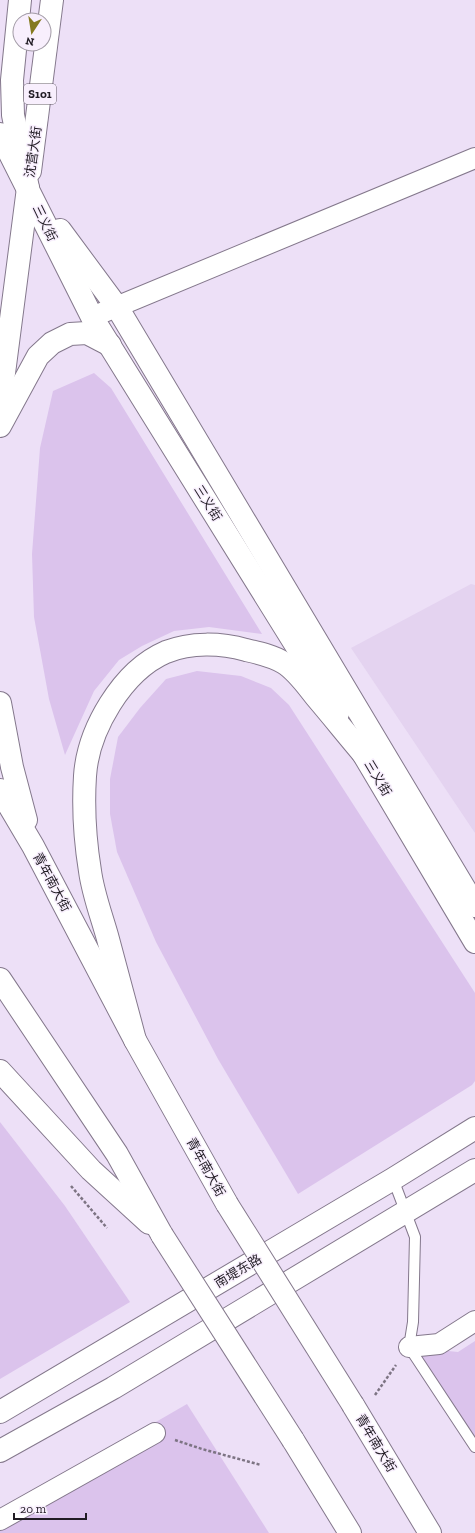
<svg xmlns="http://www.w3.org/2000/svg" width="475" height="1533" font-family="'Zilla Slab','Noto Sans SC',serif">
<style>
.built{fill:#e4d3f0}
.green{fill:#dbc3ec}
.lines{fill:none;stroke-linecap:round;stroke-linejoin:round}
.lane-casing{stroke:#84788c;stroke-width:12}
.street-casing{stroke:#84788c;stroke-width:22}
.secondary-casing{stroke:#84788c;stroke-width:24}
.primary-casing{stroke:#84788c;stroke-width:24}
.highway-casing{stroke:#84788c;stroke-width:24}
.path{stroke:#7d7483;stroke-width:2.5;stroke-dasharray:3 2;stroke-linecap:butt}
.lane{stroke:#fff;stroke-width:10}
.street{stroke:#fff;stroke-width:20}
.secondary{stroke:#fff;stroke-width:22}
.primary{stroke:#fff;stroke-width:22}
.highway{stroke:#fff;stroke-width:22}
.highway-bridge-casing{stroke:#84788c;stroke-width:24;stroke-linecap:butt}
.highway-bridge{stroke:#fff;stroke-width:22}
.labels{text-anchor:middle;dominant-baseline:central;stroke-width:3;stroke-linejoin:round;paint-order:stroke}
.shield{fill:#f8effd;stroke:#625b65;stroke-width:1}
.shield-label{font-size:12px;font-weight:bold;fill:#211c24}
.street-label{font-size:13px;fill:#211c24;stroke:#f8effd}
</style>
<rect width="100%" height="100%" fill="#ede0f7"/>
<path class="built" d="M471,584l4,1v248l-124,-185z"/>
<g class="green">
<path d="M94,373l17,15 151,246 -53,-7 -35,4 -32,15 -23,14 -25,31 -29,64 -16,-56 -15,-82 -2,-63 8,-106 13,-57z"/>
<path d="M197,671l44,5 30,12 18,17 186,288v88l-3,4 -174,109 -80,-135 -62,-117 -39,-90 -7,-38v-35l8,-42 22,-29 26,-29z"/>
<path d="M0,1122l65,84 65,96 -130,77z"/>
<path d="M475,1341v107l-66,-101 49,5z"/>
<path d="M187,1404l82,129h-269v-21z"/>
</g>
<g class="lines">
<g class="lane-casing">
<path id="lane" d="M393,1179l22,58 -2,85 -4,25 66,100"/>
</g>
<g class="street-casing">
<g id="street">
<path d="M92,317l383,-159"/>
<path d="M409,1347l30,-3 36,-23"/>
<path d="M0,1520l155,-87"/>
</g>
</g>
<g class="secondary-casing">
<g id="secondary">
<path d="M0,134l92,183 246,396"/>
<path d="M60,230l57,77 358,599"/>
<path d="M355,740l120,202"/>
<path d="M0,1412l393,-233 82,-51"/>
<path d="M0,1451l113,-63 362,-218"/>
</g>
</g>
<g class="primary-casing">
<g id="primary">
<path d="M20,0l-8,80 1,35 15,73"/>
<path d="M30,171l22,-171"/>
</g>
</g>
<g class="highway-casing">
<g id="highway">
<path d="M0,404l28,-216"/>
<path d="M0,426l38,-70 14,-13 18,-9 17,-1 23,12"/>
<path d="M0,703l12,64 14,53"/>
<path d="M0,790l33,56 102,194 92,164"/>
<path d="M0,979l117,175 45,81"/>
<path d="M135,1040c-9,-34 -18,-67 -27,-101 -6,-22 -15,-45 -18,-68 -5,-31 -7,-64 -5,-95 3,-46 37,-105 81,-124 25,-10 55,-9 80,-2 13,3 27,6 38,13 13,8 23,23 32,34 17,20 33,40 50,60"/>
<path d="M0,1071l91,99 58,53"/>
<path d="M353,1405l77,128"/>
<path d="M293,1440l57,93"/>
</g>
</g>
<g class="path">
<path d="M71,1186l36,42"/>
<path d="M375,1395l21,-30"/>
<path d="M175,1440l27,9 59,16"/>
</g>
<use href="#lane" class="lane"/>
<use href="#street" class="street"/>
<use href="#secondary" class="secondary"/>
<use href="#primary" class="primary"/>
<use href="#highway" class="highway"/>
<g class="highway-bridge-casing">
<g id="highway-bridge">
<path d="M227,1204l126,201"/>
<path d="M162,1235l131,205"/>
</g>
</g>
<use href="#highway-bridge" class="highway-bridge"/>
</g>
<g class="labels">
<rect class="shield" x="24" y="84" width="32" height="20" rx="3"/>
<g class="shield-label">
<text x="40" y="94">S101</text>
</g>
<g class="street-label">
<text transform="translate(33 152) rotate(-82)">沈营大街</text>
<text transform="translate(45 223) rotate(64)">三义街</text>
<text transform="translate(208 503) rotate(58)">三义街</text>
<text transform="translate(378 778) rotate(59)">三义街</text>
<text transform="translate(52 882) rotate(62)">青年南大街</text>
<text transform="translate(206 1167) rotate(61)">青年南大街</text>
<text transform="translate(238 1271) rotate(-31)">南堤东路</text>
<text transform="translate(376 1443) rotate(59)">青年南大街</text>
</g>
</g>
<g transform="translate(32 32) rotate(192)"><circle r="19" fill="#f8effd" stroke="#a29ba6"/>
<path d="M0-3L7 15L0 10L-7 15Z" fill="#857a1f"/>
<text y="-6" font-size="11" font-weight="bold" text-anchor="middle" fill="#211c24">N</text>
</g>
<path d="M14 1513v6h72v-6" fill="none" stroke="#211c24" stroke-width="2"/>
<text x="20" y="1513" font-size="12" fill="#211c24" stroke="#f8effd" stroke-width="3" paint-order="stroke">20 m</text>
</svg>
